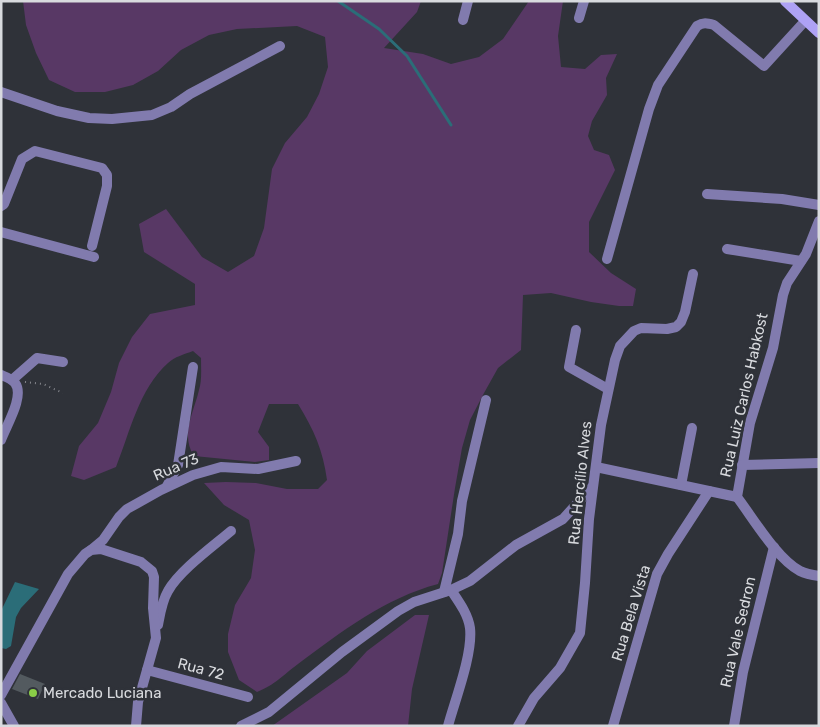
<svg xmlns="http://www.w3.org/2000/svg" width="820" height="727" font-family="Rubik,sans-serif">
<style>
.green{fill:#583865}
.water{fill:#2b6d78}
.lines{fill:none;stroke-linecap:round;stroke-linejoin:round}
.stream{stroke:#2b6d78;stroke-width:3}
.building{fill:#535a5f}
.path{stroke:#84868c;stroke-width:2;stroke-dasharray:1 4;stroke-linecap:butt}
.street{stroke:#817bae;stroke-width:10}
.secondary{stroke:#aea2f5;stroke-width:10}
.poi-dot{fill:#8ace47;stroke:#2f3239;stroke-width:2}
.labels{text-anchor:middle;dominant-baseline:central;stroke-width:5;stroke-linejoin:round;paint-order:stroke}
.street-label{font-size:15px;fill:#d8dade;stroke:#2f3239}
.poi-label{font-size:15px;fill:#d8dade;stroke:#2f3239;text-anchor:start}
</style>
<rect width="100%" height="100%" fill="#2f3239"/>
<g class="green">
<path d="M23,1h398l-4,11 -33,36 39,6 28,10 28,-7 24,-18 26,-38h34l-5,35 3,31 24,2 16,-14 16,-1 -11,24 1,17 -15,26 -4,15 6,14 15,5 6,15 -26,52v30l22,21 25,16 -3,17h-14l-28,-4 -40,-9 -28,2 -2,55 -23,18 -14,25 -14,27 -8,28 -7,40 -13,85 -4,11c-53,14 -97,48 -140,80 -16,12 -22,20 -41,28l-18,-12 -11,-28v-18l7,-29 16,-27 4,-28 -6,-30 -25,-15 -20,-22 22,-1 30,1 31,6h31l9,-9c-4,-30 -13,-50 -29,-76h-29l-11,28 11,15v13l-14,2 -61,-6c-14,-21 0,-44 5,-66 3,-9 2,-21 2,-32l-8,-7c-8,3 -19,6 -25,12 -29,26 -38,69 -52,104l-32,13 -13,-4 8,-30 19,-23 13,-31 8,-29 13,-26 18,-23 45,-9v-21l-51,-32 -5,-28 27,-15 36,48 26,15 26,-16 10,-28 8,-59 13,-26 22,-26 12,-23 9,-27 -3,-30 -28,-11 -60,3 -28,6 -28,15 -23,21 -25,14 -28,7h-30l-26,-12 -13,-27 -10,-28z"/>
<path d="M415,615h14l-17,74 -4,37h-136l75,-53 20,-22z"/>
</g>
<path class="water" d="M15,582l24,7 -18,19 -5,9 -5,29 -5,3 -5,-1v-37z"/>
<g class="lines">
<path class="stream" d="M338,1l41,28 28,27 44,69"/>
</g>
<path class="building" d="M20,674l25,10 -7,15 -26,-10z"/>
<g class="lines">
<path class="path" d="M25,382l18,2 20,9"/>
<g class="street">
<path d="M579,18l5,-17"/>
<path d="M463,20l5,-19"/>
<path d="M1,92l56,19 32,7 23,1 40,-4 19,-8 19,-13 90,-48"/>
<path d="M707,194l75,5 37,6"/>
<path d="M1,206l3,-2 18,-45 13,-8 67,17 5,7v11l-15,60"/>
<path d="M819,221l-13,33 -19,29 -4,12 -10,53 -23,75 -13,74c16,21 40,62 63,74 6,3 12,4 19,5"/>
<path d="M1,232l93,25"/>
<path d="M727,249l74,12"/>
<path d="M607,259l42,-150 9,-24 39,-59c6,-4 10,-3 17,-1l50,41 41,-45"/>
<path d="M576,330l-7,37 39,22"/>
<path d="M1,375c5,2 11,4 14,8 10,13 -9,43 -14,57"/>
<path d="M12,380l25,-22 26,4"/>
<path d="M742,465l77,-2"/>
<path d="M596,467l141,30"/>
<path d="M681,485l11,-57"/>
<path d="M167,486l11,-21 15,-98"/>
<path d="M91,550l12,-10 16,-23 8,-8 34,-19 32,-15 28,-8 37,2 38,-8"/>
<path d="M444,592l14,-58 4,-33 24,-101"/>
<path d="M158,625c2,-11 4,-24 10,-34 11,-20 44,-44 63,-60"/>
<path d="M147,670l101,27"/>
<path d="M1,695l67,-121 17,-20 6,-4 10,-1 40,13 11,9 2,6 -1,31 3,30 -18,64 -2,24"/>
<path d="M1,703l13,23"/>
<path d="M241,726l28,-14 73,-60 56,-41 16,-9 37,-12 19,-9 46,-36 47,-26 29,-32"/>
<path d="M448,726c7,-26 25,-72 22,-98 -2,-14 -11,-26 -19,-38"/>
<path d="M518,726l16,-28 26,-30 20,-35 5,-50 4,-64 12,-94 14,-65 5,-14 14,-15 7,-3 26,1 9,-2 5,-5 4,-10 8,-38"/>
<path d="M613,726l44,-152 11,-20 41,-63"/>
<path d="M734,726l9,-54 31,-125"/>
</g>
<path class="secondary" d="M785,1l34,32"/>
</g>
<circle class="poi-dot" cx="33" cy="693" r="5"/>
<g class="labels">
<g class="street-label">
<text transform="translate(744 395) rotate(-77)">Rua Luiz Carlos Habkost</text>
<text transform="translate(176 467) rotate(-23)">Rua 73</text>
<text transform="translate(580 483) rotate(-84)">Rua Hercílio Alves</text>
<text transform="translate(631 613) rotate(-73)">Rua Bela Vista</text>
<text transform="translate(738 632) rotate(-77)">Rua Vale Sedron</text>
<text transform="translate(201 669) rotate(15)">Rua 72</text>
</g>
<g class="poi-label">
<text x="43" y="693">Mercado Luciana</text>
</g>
</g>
<rect width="820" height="727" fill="none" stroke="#d8dade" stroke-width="5"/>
</svg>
